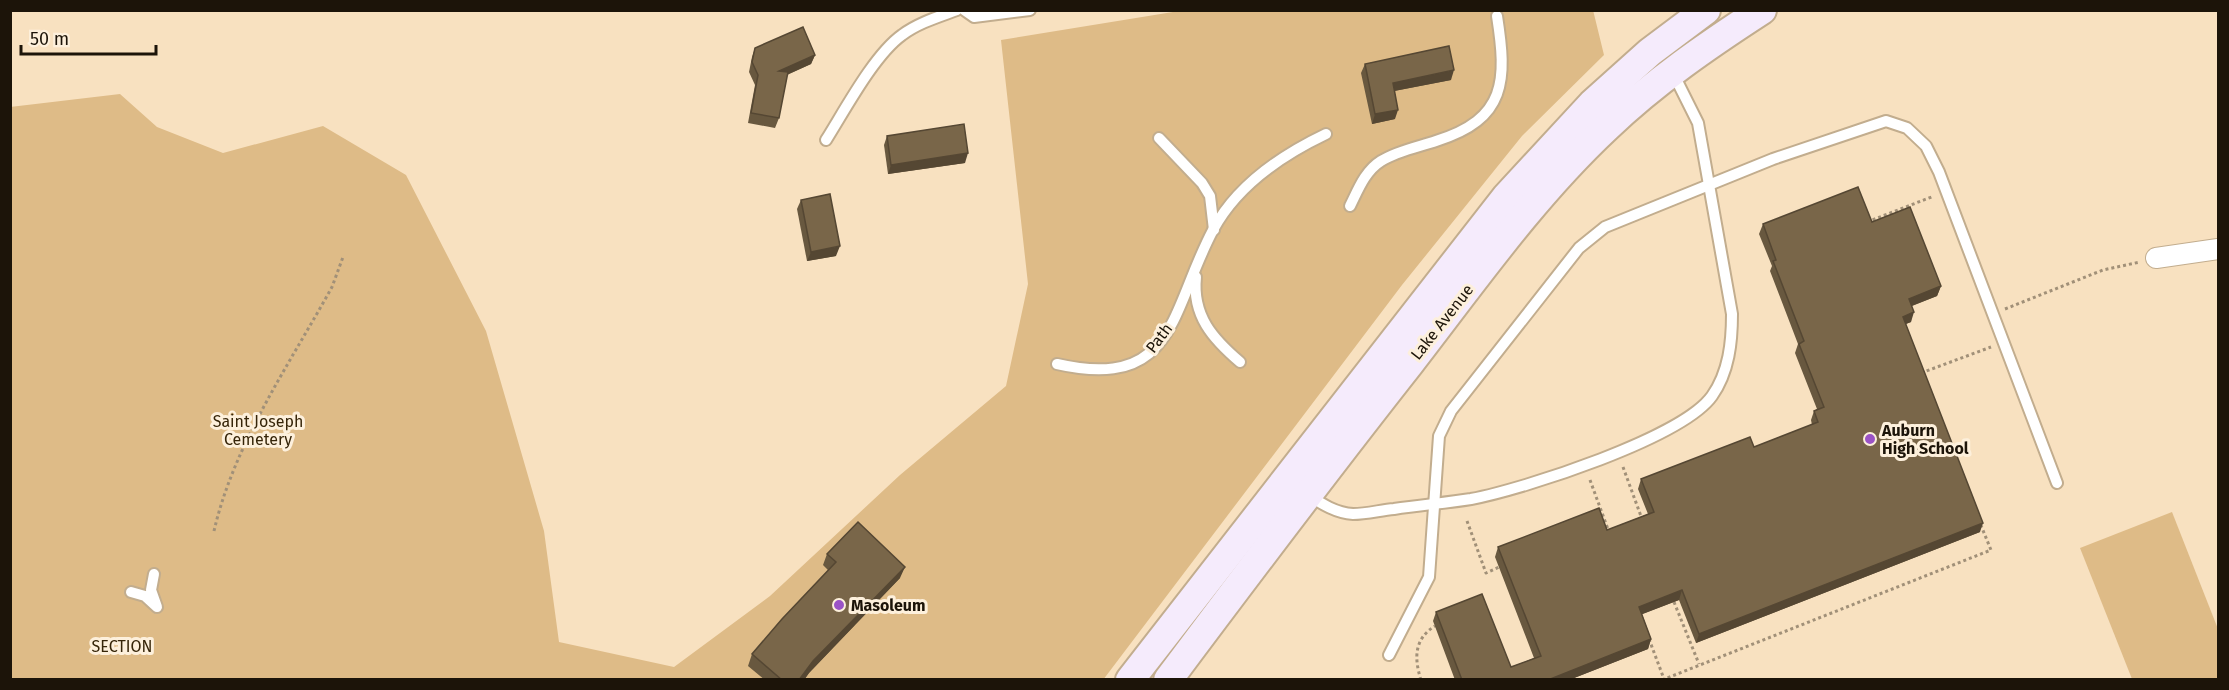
<svg xmlns="http://www.w3.org/2000/svg" width="2229" height="690" font-family="'Fira Sans',sans-serif">
<style>
.green{fill:#debb87}
.lines{fill:none;stroke-linecap:round;stroke-linejoin:round}
.lane-casing{stroke:#c2ad8e;stroke-width:14}
.street-casing{stroke:#c2ad8e;stroke-width:22}
.secondary-casing{stroke:#c2ad8e;stroke-width:32}
.path{stroke:#a19078;stroke-width:3;stroke-dasharray:3 3;stroke-linecap:butt}
.lane{stroke:#fff;stroke-width:10}
.street{stroke:#fff;stroke-width:20}
.secondary{stroke:#f5ebfc;stroke-width:28}
.wall{fill:#68583f}
.shaded-wall{fill:#554733}
.building{fill:#796649;stroke:#554733;stroke-width:1.5}
.poi-dot{fill:#9b53c6;stroke:#fdf0dc;stroke-width:2}
.labels{text-anchor:middle;dominant-baseline:central;stroke-width:6;stroke-linejoin:round;paint-order:stroke}
.street-label{font-size:16px;fill:#1c1409;stroke:#fdf0dc}
.park-label{font-size:16px;fill:#362509;stroke:#fdf0dc}
.poi-label{font-size:16px;font-weight:bold;fill:#1c1409;stroke:#fdf0dc;text-anchor:start}
</style>
<rect width="100%" height="100%" fill="#f8e1c0"/>
<g class="green">
<path d="M1593,10l11,45 -82,81 -120,149 -299,395 -1092,-1 -1,-572 110,-13 37,33 66,26 100,-27 83,49 80,156 58,200 15,111 115,25 96,-71 130,-121 106,-89 22,-102 -27,-244 178,-29z"/>
<path d="M2172,512l46,117 -1,50h-85l-52,-131z"/>
</g>
<g class="lines">
<g class="lane-casing">
<g id="lane">
<path d="M964,10l10,7 56,-7"/>
<path d="M1159,138l43,45 8,13 4,34"/>
<path d="M826,140c19,-30 48,-85 76,-105 16,-12 36,-18 55,-25"/>
<path d="M1350,206c8,-16 15,-35 31,-45 16,-10 37,-14 55,-20 71,-22 71,-61 61,-125"/>
<path d="M1196,277c-4,39 17,62 44,85"/>
<path d="M1057,364c119,27 113,-53 156,-134 24,-45 69,-75 113,-96"/>
<path d="M1308,495c14,9 28,18 45,19 14,0 28,-4 41,-5 26,-4 52,-6 77,-10 53,-10 211,-61 241,-103 17,-24 20,-54 20,-82l-34,-191 -25,-50"/>
<path d="M131,592l14,4 12,11 -6,-17 3,-16"/>
<path d="M1389,655l40,-78 10,-141 12,-25 128,-163 26,-21 168,-68 113,-38 21,7 19,18 13,26 118,311"/>
</g>
</g>
<g class="street-casing">
<path id="street" d="M2156,258l62,-9"/>
</g>
<g class="secondary-casing">
<g id="secondary">
<path d="M1130,680l376,-483 86,-93 58,-52 56,-42"/>
<path d="M1168,680c80,-107 160,-213 242,-317 62,-80 122,-166 197,-236 47,-45 101,-82 155,-117"/>
</g>
</g>
<g class="path">
<path d="M1867,222l67,-26"/>
<path d="M2005,309l98,-39 37,-8"/>
<path d="M1921,373l70,-26"/>
<path d="M1623,467l19,52"/>
<path d="M1590,480l19,52"/>
<path d="M1467,521l19,52 13,-6"/>
<path d="M214,531c20,-87 75,-166 118,-244l11,-30"/>
<path d="M1674,602l25,62"/>
<path d="M1649,639l15,40"/>
<path d="M1421,680c-7,-22 -7,-41 14,-54"/>
<path d="M1662,680l329,-130 -11,-27"/>
</g>
<use href="#lane" class="lane"/>
<use href="#street" class="street"/>
<use href="#secondary" class="secondary"/>
</g>
<g class="wall">
<path d="M755,48l60,7 -4,9 -24,11 -8,43 -4,10 -27,-5 7,-38 -6,-13 3,-15z"/>
<path d="M1365,64l86,16 -57,11 1,28 -23,5 -11,-51z"/>
<path d="M887,136l78,27 -77,11 -4,-29z"/>
<path d="M801,200l35,56 -29,5 -10,-52z"/>
<path d="M1872,222l69,64 -4,10 -25,10 -1,16 -5,2 74,208 -284,111 -17,-43 -37,14 9,25 -3,10 -79,31h-114l-22,-59 3,-9 75,55 23,-9 -39,-101 3,-10 109,-17 41,-16 -10,-25 3,-10 113,-32 58,-22 -1,-5 3,-9 3,-2 -22,-56 3,-9 -28,-73 2,-5 -13,-32 4,-10z"/>
<path d="M827,554l73,24 -91,95 -5,7h-39l-17,-14 4,-12 77,-83 -6,-6z"/>
</g>
<g class="shaded-wall">
<path d="M815,55l-4,9 -36,16 4,-9z"/>
<path d="M1454,70l-3,10 -62,12 4,-9z"/>
<path d="M1398,110l-3,9 -23,5 3,-10z"/>
<path d="M968,153l-3,10 -77,11 3,-9z"/>
<path d="M840,246l-4,10 -29,5 4,-9z"/>
<path d="M1941,286l-4,10 -31,12 3,-9z"/>
<path d="M1914,312l-3,10 -11,4 3,-9z"/>
<path d="M1983,523l-3,9 -284,111 3,-9z"/>
<path d="M905,567l-5,11 -91,95 -5,7h-5l14,-19z"/>
<path d="M1682,590l-3,10 -44,17 4,-10z"/>
<path d="M1651,639l-3,10 -79,31h-21z"/>
</g>
<g class="building">
<path d="M803,27l12,28 -36,16 9,1 -9,46 -28,-5 7,-38 -6,-13 3,-14z"/>
<path d="M1449,46l5,24 -61,13 5,27 -23,4 -10,-50z"/>
<path d="M964,124l4,29 -77,12 -4,-29z"/>
<path d="M1858,187l14,35 38,-15 31,79 -32,13 5,13 -11,5 80,206 -284,111 -17,-44 -43,17 12,32 -103,41h-86l-26,-68 46,-18 29,73 30,-11 -43,-109 101,-39 8,22 47,-18 -13,-33 109,-42 4,10 64,-25 -4,-11 10,-4 -25,-63 5,-3 -31,-80 3,-1 -13,-36z"/>
<path d="M830,194l10,52 -29,6 -10,-52z"/>
<path d="M858,522l47,45 -92,94 -14,19h-17l-30,-26 30,-35 54,-57 -9,-8z"/>
</g>
<g class="poi-dot">
<circle cx="1870" cy="439" r="6"/>
<circle cx="839" cy="605" r="6"/>
</g>
<g class="labels">
<g class="street-label">
<text transform="translate(1442 322) rotate(-52)">Lake Avenue</text>
<text transform="translate(1159 338) rotate(-53)">Path</text>
</g>
<g class="park-label">
<text x="258" y="421">Saint Joseph<tspan x="258" dy="18">Cemetery</tspan></text>
<text x="122" y="646">SECTION</text>
</g>
<g class="poi-label">
<text x="1882" y="430">Auburn<tspan x="1882" dy="18">High School</tspan></text>
<text x="851" y="605">Masoleum</text>
</g>
</g>
<rect width="2229" height="690" fill="none" stroke="#1c1409" stroke-width="24"/>
<path d="M21 45v9h135v-9" fill="none" stroke="#1c1409" stroke-width="3"/>
<text x="30" y="45" font-size="18" fill="#1c1409" stroke="#fdf0dc" stroke-width="4.5" paint-order="stroke">50 m</text>
</svg>
